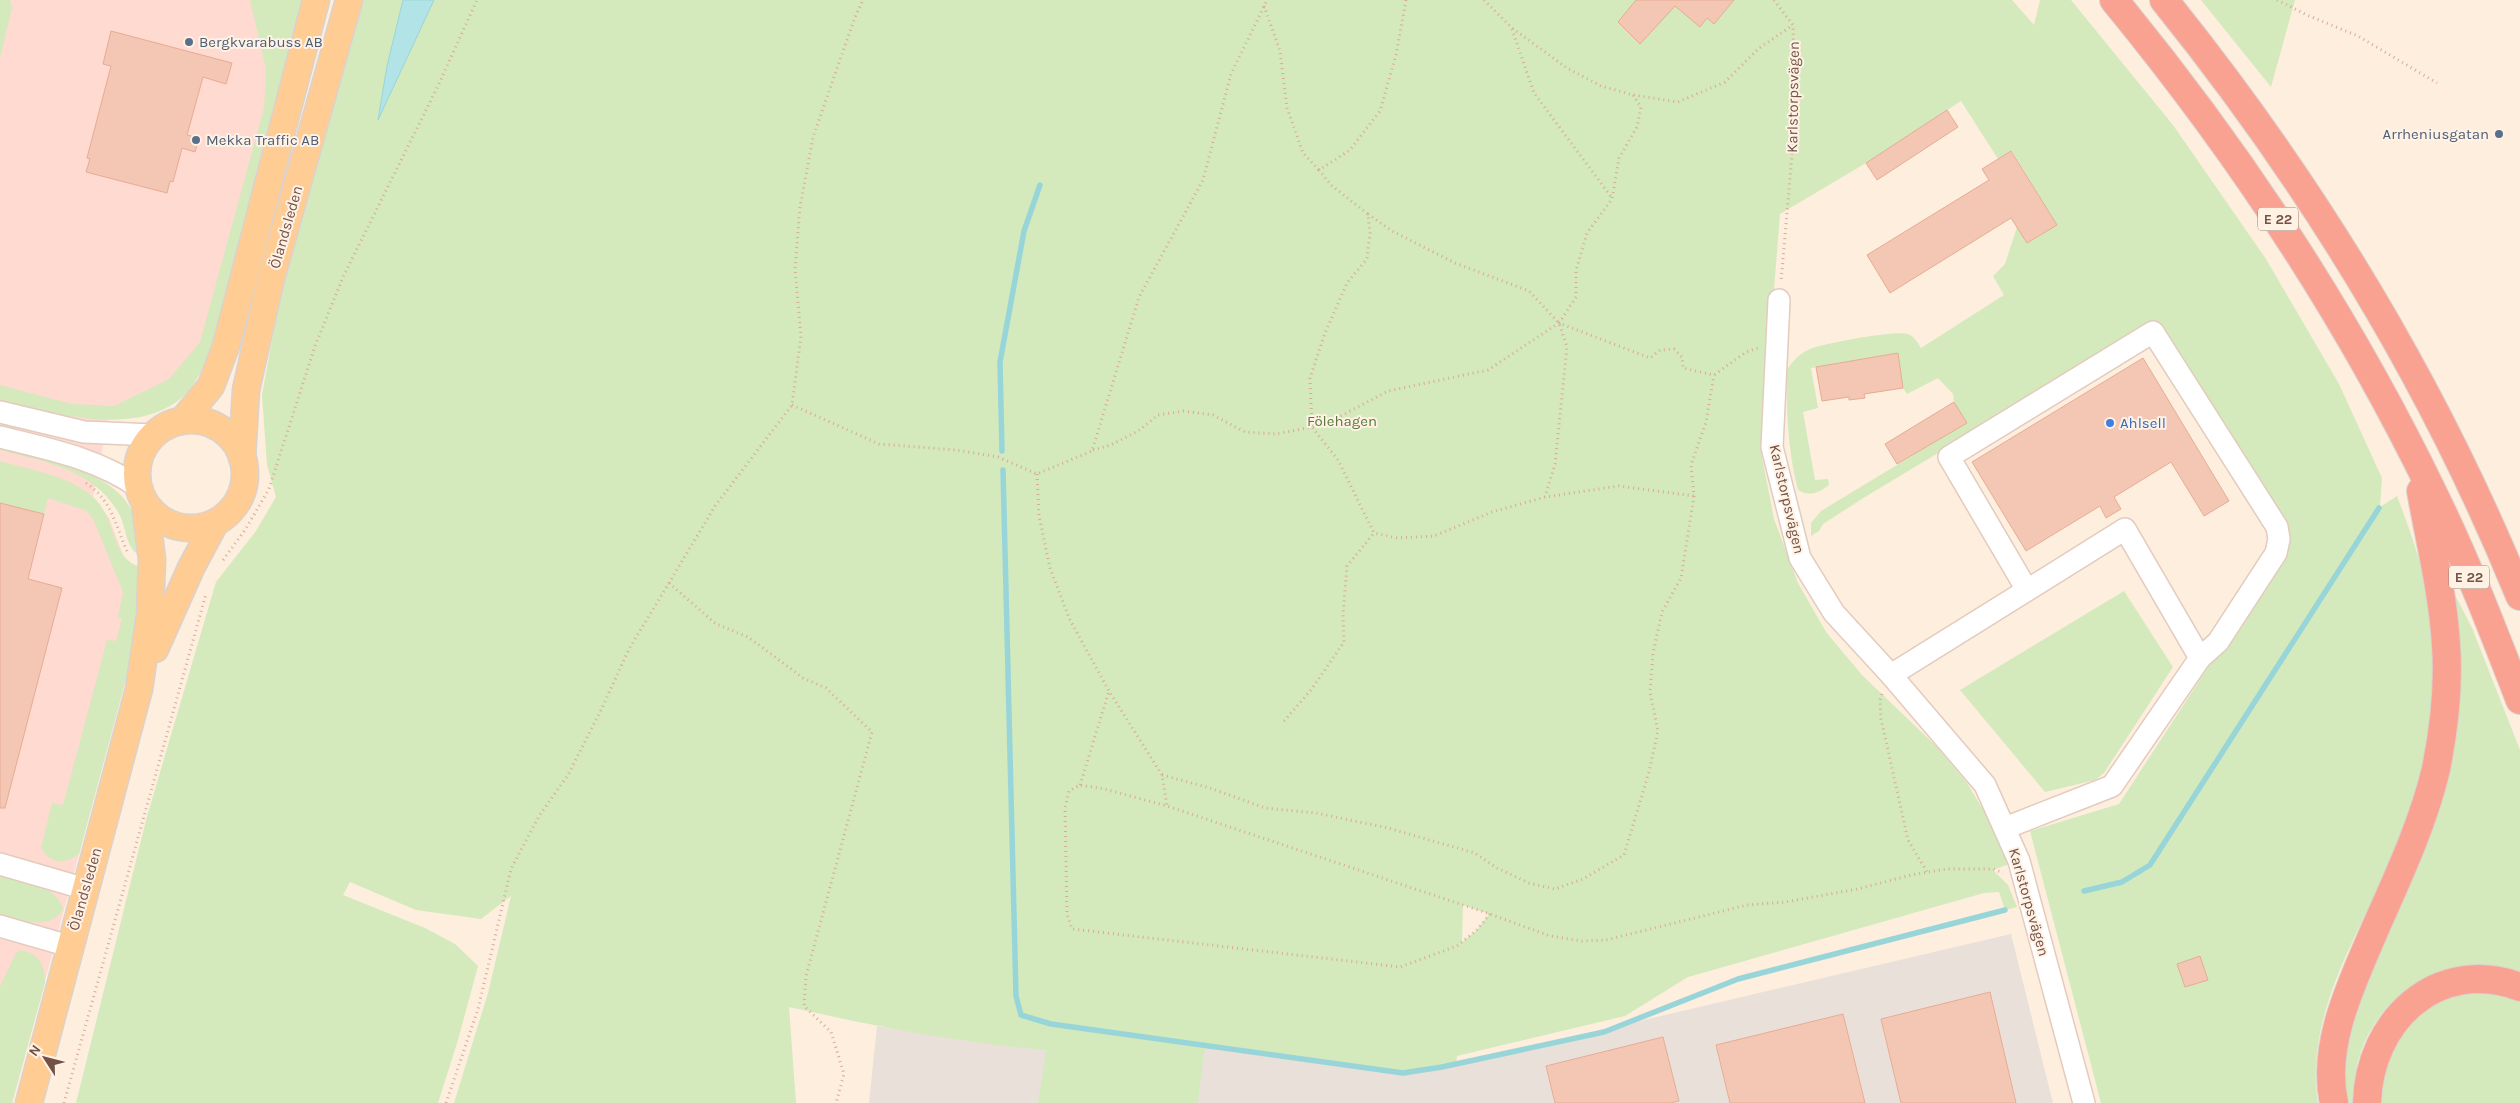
<svg xmlns="http://www.w3.org/2000/svg" width="2520" height="1103" font-family="Karla,sans-serif">
<style>
.commercial{fill:#fedad1}
.industrial{fill:#eae0da}
.green{fill:#d4eabd;fill-rule:evenodd}
.water{fill:#b2e4e7;stroke:#98d5d9}
.lines{fill:none;stroke-linecap:round;stroke-linejoin:round}
.stream{stroke:#98d5d9;stroke-width:5.5}
.building{fill:#f3c7b4;stroke:#e7ab94}
.minor-casing{stroke:#e3cbbd;stroke-width:24}
.major-casing{stroke:#dbd2cf;stroke-width:29}
.highway-casing{stroke:#dbd2cf;stroke-width:30}
.path{stroke:#d8aa98;stroke-width:3;stroke-dasharray:1 4;stroke-linecap:butt}
.minor{stroke:#fff;stroke-width:21}
.major{stroke:#ffcc93;stroke-width:26}
.highway{stroke:#faa291;stroke-width:28}
.service-dot{fill:#5c6f8a;stroke:#fff2e5;stroke-width:2}
.shop-dot{fill:#3f7fe0;stroke:#fff2e5;stroke-width:2}
.labels{text-anchor:middle;dominant-baseline:central;stroke-width:4;stroke-linejoin:round;paint-order:stroke}
.shield{fill:#fff2e5;stroke:#9d8176;stroke-width:1}
.shield-label{font-size:14px;font-weight:bold;fill:#735146}
.service-label{font-size:15px;fill:#4e5e75;stroke:#fff2e5;text-anchor:start}
.street-label{font-size:15px;fill:#735146;stroke:#fff2e5}
.park-label{font-size:15px;fill:#557a3d;stroke:#fff2e5}
.shop-label{font-size:15px;fill:#366cbe;stroke:#fff2e5;text-anchor:start}
</style>
<rect width="100%" height="100%" fill="#fdeede"/>
<path class="commercial" d="M0,0h307l-119,391 -25,18 -25,8 -30,3 -15,77 16,21 16,42 8,6 12,2 -18,107 -115,428h-12z"/>
<path class="industrial" d="M2011,934l42,169h-1184l8,-77 137,21 7,-32 382,58 53,-9z"/>
<g class="green">
<path d="M0,0h10l2,8 -12,50z"/>
<path d="M250,0h57l-89,335c-8,19 -15,37 -28,54 -43,52 -136,25 -190,11v-15l72,19 42,2 55,-27 31,-37 64,-234 2,-39z"/>
<path d="M362,0h1650l22,25 6,-25h31l102,125 93,134 73,125 43,94 -2,29 17,-11c8,21 16,43 22,64 26,92 15,192 -19,279 -33,83 -97,171 -82,264h-217l-71,-272 89,-27 172,-264 -135,-218 -291,175 -42,27 -4,7 -8,5v-13l10,-12 145,-88 -12,-21 -1,-8 -15,-16 -31,16 -4,-6 -6,-35 -86,15 7,40 -15,4 12,68 13,-1 1,6c-10,8 -20,12 -31,5 -10,-39 -12,-79 -11,-120 6,-10 14,-18 26,-22 14,-5 82,-18 95,-14 7,3 9,8 13,14l83,-53 -11,-19 12,-12 12,-37 10,16 30,-18 -45,-74 -14,8 -37,-58 -95,62 -86,51 -19,238 13,67 24,64 28,49 36,43 75,72 30,36 27,45 15,36 -16,6 15,15 9,22 -12,3 -6,-18 -15,1 -296,84 -63,39 -168,40 -1,8 -53,9 -198,-28 -7,58h-160l8,-53c-87,-7 -172,-24 -257,-43l7,96h-342l34,-110 23,-97 -30,23 -65,-9 -66,-28 -7,13 82,33 30,16 23,22 -20,74 -20,63h-362l70,-283 70,-238 40,-51 20,-34 -9,-32 -5,-70 19,-105zM1463,905l26,9 -13,17 -14,11z"/>
<path d="M2201,0h94l-24,87z"/>
<path d="M0,447c42,11 123,24 136,74 2,10 2,23 3,34 -15,-9 -12,-29 -21,-43 -25,-43 -74,-50 -118,-62z"/>
<path d="M0,461c31,9 68,14 93,36 26,23 16,65 52,71l-2,35 -16,72 -48,179c-15,11 -28,10 -38,-6l11,-45 11,2 44,-165 9,1 6,-22 -4,-2 5,-25 -29,-71 -7,-10 -39,-13 -4,16 -44,-11z"/>
<path d="M2124,591l49,76 -69,106 -9,7 -50,12 -85,-102z"/>
<path d="M2454,593l18,35 48,122v221c-23,-6 -45,-9 -69,-3 -59,15 -103,74 -96,135h-10c-2,-38 3,-66 13,-103l95,-250 6,-47 2,-51z"/>
<path d="M0,876c21,5 58,9 63,34 -16,22 -42,9 -63,4z"/>
<path d="M20,950c19,3 25,15 25,33l-33,120h-12v-117l16,-33z"/>
<path d="M2464,993h22l34,7v103h-139c-2,-35 17,-76 47,-96 11,-7 24,-10 36,-14z"/>
</g>
<path class="water" d="M403,0h31l-56,120 9,-54z"/>
<g class="lines">
<g class="stream">
<path d="M1002,451l-2,-89 24,-131 16,-46"/>
<path d="M1003,470l13,526 5,19 30,9 352,49 39,-6 162,-35 134,-53 267,-69"/>
<path d="M2084,891l38,-9 28,-17 229,-357"/>
</g>
</g>
<g class="building">
<path d="M1636,0h98l-20,24 -7,-6 -7,9 -25,-21 -35,38 -22,-22z"/>
<path d="M111,31l121,32 -6,21 -23,-7 -16,58 12,3 -4,14 -13,-4 -9,34 -3,-1 -3,12 -81,-21 4,-13 -3,-1 24,-92 -8,-2z"/>
<path d="M1947,110l11,17 -81,53 -11,-17z"/>
<path d="M2011,151l46,74 -30,18 -16,-25 -121,75 -23,-38 122,-75 -7,-11z"/>
<path d="M1898,353l5,35 -39,6 1,4 -16,2v-3l-27,4 -6,-34z"/>
<path d="M2143,358l86,143 -25,15 -33,-54 -57,35 7,12 -15,9 -6,-12 -74,45 -54,-89z"/>
<path d="M1954,402l13,21 -70,41 -12,-20z"/>
<path d="M0,503l44,11 -16,65 34,9 -57,220h-5z"/>
<path d="M2200,956l8,24 -23,7 -8,-23z"/>
<path d="M1990,992l26,111h-115l-20,-84z"/>
<path d="M1843,1014l22,89h-135l-14,-58z"/>
<path d="M1663,1037l16,64 -9,2h-115l-9,-37z"/>
</g>
<g class="lines">
<g class="minor-casing">
<g id="minor">
<path d="M1779,300l-7,147 28,111 34,55 57,62 94,110 34,76 65,242"/>
<path d="M0,412l84,20 69,3"/>
<path d="M0,437c48,12 96,21 138,50"/>
<path d="M2027,590l-78,-133 204,-125 124,195 2,12 -3,14 -58,89 -18,16"/>
<path d="M1891,675l234,-146 75,129 -88,128 -107,42"/>
<path d="M0,864l86,25"/>
<path d="M0,926l69,20"/>
</g>
</g>
<g class="major-casing">
<g id="major">
<circle cx="191" cy="474" r="54"/>
<path d="M182,421l29,-35 15,-40 90,-346"/>
<path d="M242,458l4,-68 24,-108 79,-282"/>
<path d="M155,649l36,-81 24,-45"/>
<path d="M29,1103l110,-414 11,-74 2,-56 -7,-55"/>
</g>
</g>
<g class="highway-casing">
<g id="highway">
<path d="M2114,0c125,152 233,315 319,493 33,67 60,137 87,207"/>
<path d="M2164,0c146,181 268,380 356,596"/>
<path d="M2334,1103c-13,-59 19,-122 41,-174 23,-52 48,-105 61,-160 8,-40 13,-83 10,-124 -3,-52 -16,-103 -25,-154"/>
<path d="M2367,1103c2,-82 70,-147 153,-116"/>
</g>
</g>
<g class="path">
<path d="M1406,0l-10,55 -16,56 -30,39 -31,20 12,15 37,29 2,19 -3,26 -20,24 -22,50 -15,45 2,49 26,33 36,73 23,5 37,-2 58,-24 53,-15 74,-11 75,10"/>
<path d="M1484,0l28,28 55,40 34,18 32,9 45,7 47,-20 33,-33 35,-24"/>
<path d="M1774,0l19,25 2,96 -14,161"/>
<path d="M2277,0l30,15 51,21 79,47"/>
<path d="M1264,6l16,45 7,57 16,45 16,17"/>
<path d="M1512,29l22,64 78,105"/>
<path d="M1368,214l24,17 63,32 74,28 30,32 8,24 -12,117 -10,33"/>
<path d="M1559,323l17,-26v-27l11,-37 25,-34 7,-41 18,-31 4,-20 -8,-12"/>
<path d="M792,405l87,39 77,6 42,7 39,17 55,-23 47,-154 64,-117 28,-106 36,-74"/>
<path d="M1093,450l18,-5 27,-14 20,-16 25,-4 30,4 32,17 31,2 36,-7 25,-9 51,-27 100,-21 71,-47 91,35 10,-8 14,-1 8,8 1,11 31,7 32,-23 12,-4"/>
<path d="M1037,474l2,42 11,52 19,50 40,73 53,84 5,31"/>
<path d="M86,483c27,18 29,43 42,70"/>
<path d="M223,560l22,-30 24,-41 46,-143 28,-69 94,-189 40,-88"/>
<path d="M669,583l47,41 32,13 55,41 23,10 46,44 -66,244 -2,30 27,26 13,42 -8,29"/>
<path d="M1882,694l-2,6 1,19 27,121 19,32"/>
<path d="M1284,721l27,-31 33,-48 -1,-28 4,-48 27,-33"/>
<path d="M1162,775l48,13 55,20 51,5 72,15 87,25 22,15 32,15 26,6 28,-10 41,-24 25,-83 9,-41 -8,-39 3,-39 9,-41 19,-34 13,-82 -3,-31 15,-43 8,-47"/>
<path d="M1080,785l29,-94"/>
<path d="M1490,914l-14,17 -19,15 -57,21 -328,-38 -5,-15 -2,-106 4,-17 11,-6 24,4 63,17 323,108 60,22 32,5 24,-1 141,-35 38,-3 73,-13 53,-14 35,-6h47l10,4"/>
<path d="M64,1103l142,-509"/>
<path d="M446,1103l32,-94 33,-140 28,-53 29,-41 33,-65 28,-61 40,-66 46,-77 77,-101 9,-69 -6,-66 5,-63 13,-70 42,-120 8,-17"/>
</g>
<use href="#minor" class="minor"/>
<use href="#major" class="major"/>
<use href="#highway" class="highway"/>
</g>
<g class="service-dot">
<circle cx="189" cy="42" r="5"/>
<circle cx="2499" cy="134" r="5"/>
<circle cx="196" cy="140" r="5"/>
</g>
<circle class="shop-dot" cx="2110" cy="423" r="5"/>
<g class="labels">
<g class="shield">
<rect x="2258" y="207.5" width="40" height="23" rx="4"/>
<rect x="2449" y="565.5" width="40" height="23" rx="4"/>
</g>
<g class="shield-label">
<text x="2278" y="219">E 22</text>
<text x="2469" y="577">E 22</text>
</g>
<g class="service-label">
<text x="199" y="42">Bergkvarabuss AB</text>
<text x="2489" y="134" text-anchor="end">Arrheniusgatan</text>
<text x="206" y="140">Mekka Traffic AB</text>
</g>
<g class="street-label">
<text transform="translate(1793 97) rotate(-89)">Karlstorpsvägen</text>
<text transform="translate(286 227) rotate(-74)">Ölandsleden</text>
<text transform="translate(1787 499) rotate(77)">Karlstorpsvägen</text>
<text transform="translate(85 889) rotate(-74)">Ölandsleden</text>
<text transform="translate(2029 902) rotate(74)">Karlstorpsvägen</text>
</g>
<g class="park-label">
<text x="1342" y="421">Fölehagen</text>
</g>
<g class="shop-label">
<text x="2120" y="423">Ahlsell</text>
</g>
</g>
<g transform="translate(45 1058) rotate(306)" stroke="#fff2e5" stroke-width="4" paint-order="stroke">
<path d="M0-4L9 19L0 12L-9 19Z" fill="#735146"/>
<text y="-8" font-size="14" font-weight="bold" text-anchor="middle" fill="#735146">N</text>
</g>
</svg>
